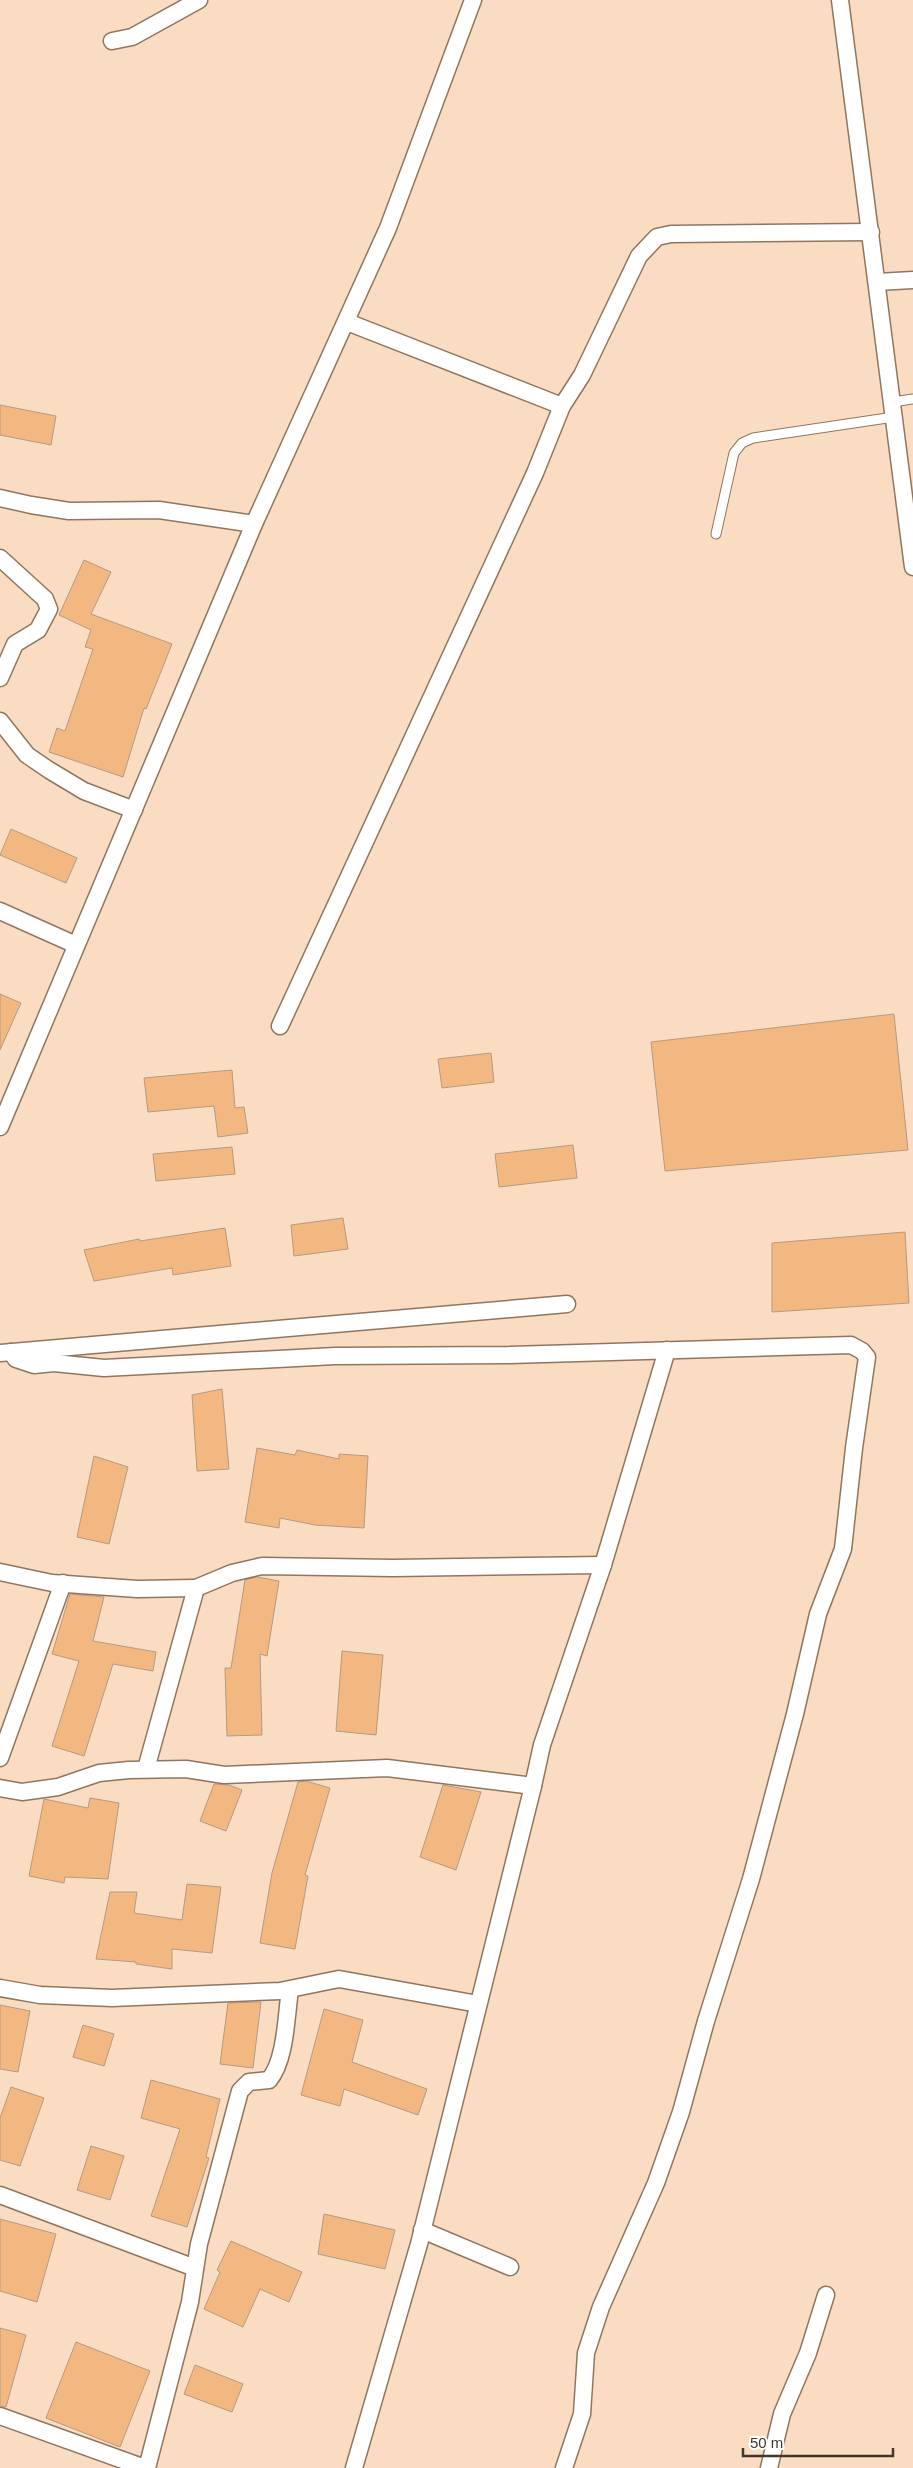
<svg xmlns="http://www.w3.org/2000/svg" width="913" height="2468" font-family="Helvetica,sans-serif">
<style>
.building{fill:#f3b882;stroke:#b59a81}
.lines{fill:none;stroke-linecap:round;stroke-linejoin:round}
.service-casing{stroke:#90765e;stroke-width:11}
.minor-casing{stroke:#90765e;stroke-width:19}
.service{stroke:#fff;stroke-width:9}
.minor{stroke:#fff;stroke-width:16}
</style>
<rect width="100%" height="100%" fill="#fadcc3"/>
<g class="building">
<path d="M0,405l56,11 -5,29 -51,-10z"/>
<path d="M84,560l27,12 -20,42 81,30 -26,65 -2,-1 -21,69 -74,-25 8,-24 8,3 28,-82 -8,-2 6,-17 -32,-15z"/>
<path d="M11,829l66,29 -11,25 -66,-28z"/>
<path d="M0,994l21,9 -21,47z"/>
<path d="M894,1014l14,136 -243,21 -14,-129z"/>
<path d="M491,1053l3,29 -52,6 -4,-29z"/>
<path d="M232,1070l3,38 9,-1 4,26 -30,4 -4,-31 -66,6 -4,-34z"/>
<path d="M573,1145l4,33 -78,9 -4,-33z"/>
<path d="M232,1147l3,27 -79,7 -3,-27z"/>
<path d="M343,1218l5,31 -54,7 -3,-31z"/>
<path d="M225,1228l6,38 -58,9 -1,-7 -78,13 -10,-31 55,-11 1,2z"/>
<path d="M905,1232l4,71 -137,9v-69z"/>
<path d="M222,1389l7,80 -32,2 -5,-76z"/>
<path d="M257,1448l38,7 2,-5 42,9v-5l29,2 -4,72 -49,-3 -35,-7 -1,10 -34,-6z"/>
<path d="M94,1456l34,11 -19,77 -32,-7z"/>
<path d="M257,1577l22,4 -12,75 -7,-2 2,81 -35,1 -2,-68h6l14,-88z"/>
<path d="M70,1594l34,3 -11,44 63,11 -3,19 -40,-7 -29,92 -32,-10 27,-85 -27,-7z"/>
<path d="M342,1651l41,4 -7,80 -40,-4z"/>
<path d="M306,1781l24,7 -25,87 3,1 -13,73 -35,-6 12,-70 26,-91z"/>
<path d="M214,1784l15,1 13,5 -16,41 -26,-10z"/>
<path d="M443,1785l38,7 -25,78 -36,-13z"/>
<path d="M90,1798l29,5 -11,76 -43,-2 -1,6 -35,-7 15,-77 44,9z"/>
<path d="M187,1884l34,3 -9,66 -40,-4v20l-36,-5v-2l-40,-3 14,-67h27l-3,21 48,7z"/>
<path d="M261,2002l-8,66 -33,-4 8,-61z"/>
<path d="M0,2005l30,6 -12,61 -18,-3z"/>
<path d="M324,2009l39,11 -11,42 75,27 -9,26 -74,-26 -4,17 -39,-11z"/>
<path d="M83,2025l31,9 -10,32 -31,-9z"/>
<path d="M151,2080l69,19 -14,58 3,1 -22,69 -36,-11 29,-87 -39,-11z"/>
<path d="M11,2087l33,11 -24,68 -20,-6v-42z"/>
<path d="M91,2146l33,10 -14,44 -33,-10z"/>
<path d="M324,2214l71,16 -10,39 -67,-15z"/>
<path d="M0,2219l56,15 -19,68 -37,-11z"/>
<path d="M231,2241l71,31 -13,30 -29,-13 -17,38 -39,-18 16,-37 -3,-2z"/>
<path d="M0,2328l26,7 -20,72 -6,-1z"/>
<path d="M76,2342l74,29 -30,76 -74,-29z"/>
<path d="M195,2365l48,19 -11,28 -48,-18z"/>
</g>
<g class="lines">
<g class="service-casing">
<g id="service">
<path d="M892,402l21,-3"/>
<path d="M716,534l18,-81 8,-10 11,-5 141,-21"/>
</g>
</g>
<g class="minor-casing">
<g id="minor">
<path d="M840,0l73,567"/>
<path d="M112,41l20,-4 67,-37"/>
<path d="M877,282l36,-2"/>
<path d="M347,322l215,84"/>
<path d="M0,498l31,7 38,6 90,-1 95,14"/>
<path d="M0,558l45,41 4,10 -11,21 -23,14 -15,34"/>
<path d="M0,721l27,34 22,15 35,21 50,19"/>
<path d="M0,911l76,34"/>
<path d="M280,1026l255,-553 27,-67 20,-31 57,-119 18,-19 14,-3 200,-2"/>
<path d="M0,1127l254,-603 134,-296 85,-228"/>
<path d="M11,1352l5,7 18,6 20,-2 50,5 231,-12 175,-1 341,-10 11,6 5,6 -13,91 -11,101 -25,65 -23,100 -44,165 -45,142 -25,91 -25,71 -55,124 -15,46 -4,61 -18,54"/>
<path d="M0,1353l567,-49"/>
<path d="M0,1572l52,11 85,6 59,-1"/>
<path d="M0,1758l63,-175"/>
<path d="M146,1769l50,-181 36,-15 30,-7 131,2 210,-3"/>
<path d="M533,1786l9,-41 61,-180 64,-215"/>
<path d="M0,1788l22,4 36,-5 41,-14 30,-3 57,-1 38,6 163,-7 146,18 -114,458 -65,224"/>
<path d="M0,1988l40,7 72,3 168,-7 59,-12 139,25"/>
<path d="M0,2195l195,73"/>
<path d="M422,2230l88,37"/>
<path d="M0,2416l145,52"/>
<path d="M147,2468l43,-166 9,-58 41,-153 9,-9 20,-2c17,-20 17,-64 21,-90"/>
<path d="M769,2468l13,-54 26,-61 18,-58"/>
</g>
</g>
<use href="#service" class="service"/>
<use href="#minor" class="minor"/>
</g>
<path d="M743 2448v8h150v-8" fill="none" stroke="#42362c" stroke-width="2.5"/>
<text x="750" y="2448" font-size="15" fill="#42362c" stroke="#ffffff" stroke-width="4" paint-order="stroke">50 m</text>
</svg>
